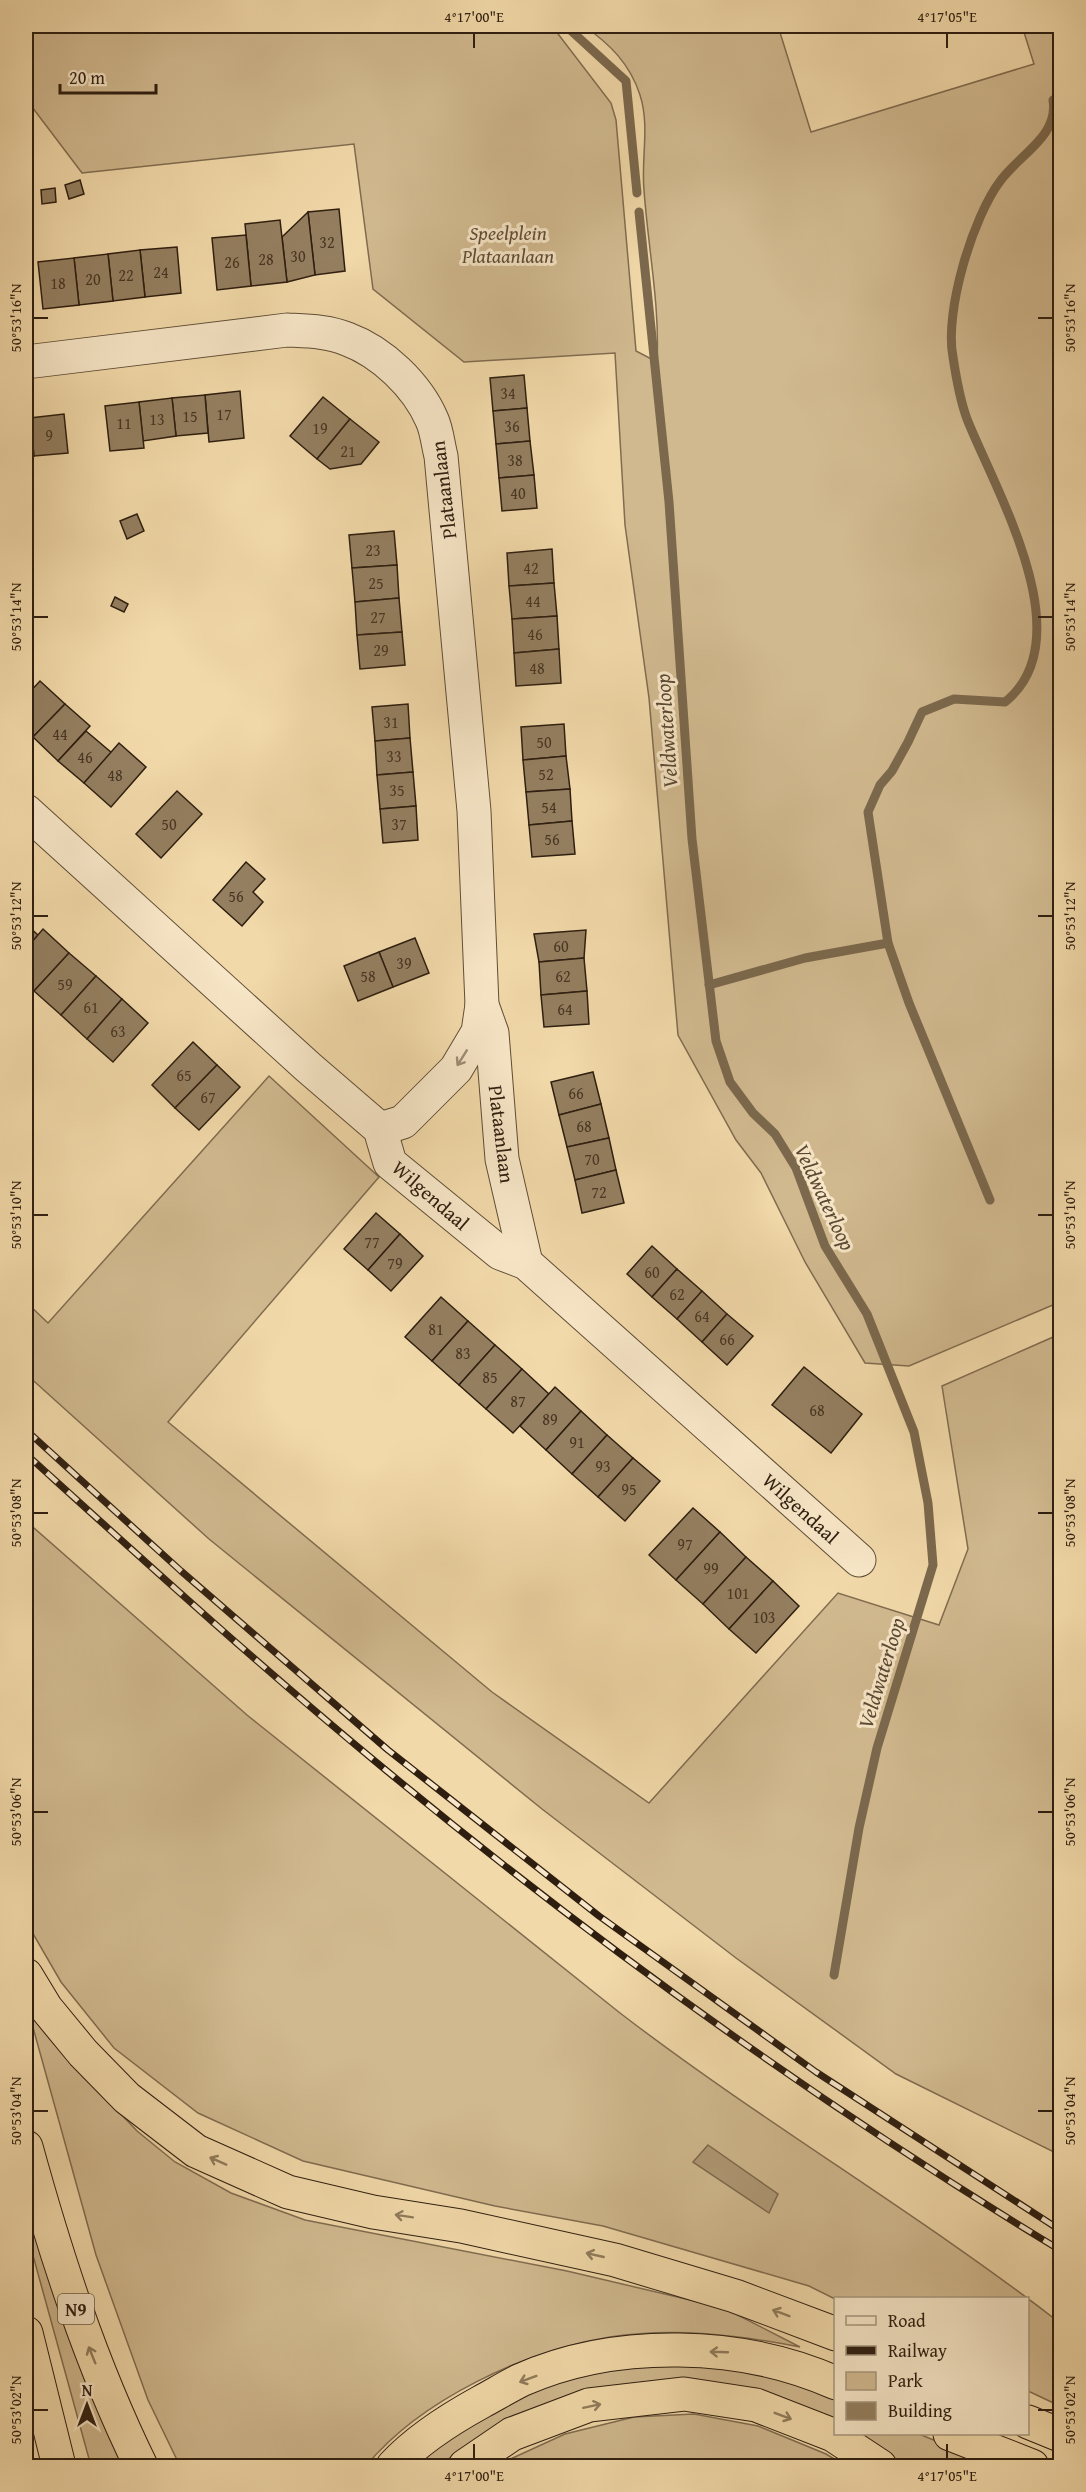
<svg xmlns="http://www.w3.org/2000/svg" width="1086" height="2492" font-family="'Gentium Book Plus',serif">
<style>
.green{fill:#d1b98f;stroke:#806c50;stroke-width:1.5}
.water{fill:#af9975;stroke:#7b684d;stroke-width:1.5}
.lines{fill:none;stroke-linecap:round;stroke-linejoin:round}
.stream{stroke:#7b684d;stroke-width:9}
.building{fill:#947f60;stroke:#2e1e10;stroke-width:1.5}
.minor-casing{stroke:#5f4d36;stroke-width:35}
.highway-casing{stroke:#2e1e10;stroke-width:35}
.minor{stroke:#f7e6c7;stroke-width:33}
.highway{stroke:#f2d9a9;stroke-width:33}
.rail-casing{stroke:#2e1e10;stroke-width:7}
.rail{stroke:#f7e6c7;stroke-width:4.5;stroke-dasharray:14;stroke-linecap:butt}
.oneway{stroke:#9d8c75}
.oneway2{stroke:#907c5c}
.ticks{fill:none;stroke:#2e1e10;stroke-width:2}
.labels{text-anchor:middle;dominant-baseline:central;stroke-width:6;stroke-linejoin:round;paint-order:stroke}
.number-label{font-size:16px;fill:#483624}
.shield{fill:#f7e6c7;stroke:#6a5a47;stroke-width:1.5}
.shield-label{font-size:18px;font-weight:bold;fill:#2e1e10}
.park-label{font-size:20px;font-style:italic;fill:#5f4c36;stroke:#f7e6c7}
.street-label{font-size:20px;fill:#2e1e10;stroke:#f7e6c7}
.water-label{font-size:21px;font-style:italic;fill:#5b4933;stroke:#f7e6c7}
.neatline{fill:none;stroke:#2e1e10;stroke-width:2}
.ticks-label{font-size:15px;text-anchor:middle;fill:#2e1e10}
</style>
<rect width="100%" height="100%" fill="#f2d9a9"/>
<filter id="stains"><feTurbulence type="fractalNoise" baseFrequency=".00333" numOctaves="4"/><feColorMatrix values="0 0 0 0 .2 0 0 0 0 .09 0 0 0 0 .02 0 0 0 .5 -.17"/></filter>
<radialGradient id="worn" r=".72"><stop offset=".6" stop-color="#630" stop-opacity="0"/><stop offset="1" stop-color="#630" stop-opacity=".3"/></radialGradient>
<g class="green">
<path d="M26,26h526l59,77 5,17 20,231 21,11c3,-56 -9,-115 -13,-172 -3,-32 6,-64 -4,-95 -10,-31 -30,-51 -56,-69h194l33,106 223,-68 -12,-38h38v1276l-151,64 -44,-3 -60,-101 -44,-89 -25,-33 -58,-105 -29,-337 -24,-173 -10,-172 -151,9 -91,-73 -19,-145 -272,29 -56,-74z"/>
<path d="M269,1076l110,101 -211,245 324,270 157,111 189,-210 101,32 29,-76 -26,-163 118,-52v821l-164,-81 -160,-116 -194,-149 -333,-270 -183,-165v-72l22,21z"/>
<path d="M26,1521l221,194 373,298c142,109 298,200 440,310v83l-32,-15v-93l-193,1 -26,-13 -206,-60 -108,-20 -192,-45 -105,-48 -84,-65 -53,-66 -29,-50 -6,-17z"/>
<path d="M29,2013l26,32 82,86 38,31 56,31 74,27 262,51 157,37 76,39c-62,-12 -126,-20 -190,-10 -84,13 -190,63 -244,129h-186l-32,-66 -52,-145z"/>
<path d="M26,2200l99,266h-34l-65,-236z"/>
<path d="M633,2364l108,3 94,28v28l-88,-33 -251,36 -58,40h-24l59,-45 67,-34z"/>
<path d="M694,2414l64,12 68,28 20,12h-351l70,-32 69,-17z"/>
<path d="M856,2434h63l78,32h-91z"/>
</g>
<path class="water" d="M708,2145l70,49 -9,19 -76,-51z"/>
<g class="lines">
<g class="stream">
<path d="M566,26l60,55 11,112"/>
<path d="M639,212l30,290 23,337 24,202 14,41 23,31 22,21 21,34 29,78 42,68 47,118 14,71 5,62 -56,183 -18,80 -25,147"/>
<path d="M888,943l21,60 81,197"/>
<path d="M709,985l96,-27 83,-15 -20,-131 12,-27 12,-14 16,-29 14,-30 32,-13 51,3c79,-63 -10,-212 -38,-283 -7,-19 -11,-42 -14,-62 -9,-45 20,-141 48,-177 19,-26 58,-44 52,-80"/>
</g>
</g>
<g class="building">
<path d="M80,180l4,14 -15,5 -4,-14z"/>
<path d="M55,188l1,14 -14,2 -1,-14z"/>
<path d="M339,209l6,62 -30,4 -7,-63z"/>
<path d="M308,212l7,63 -28,7 -5,-45z"/>
<path d="M280,220l7,62 -36,4 -6,-62z"/>
<path d="M246,235l5,51 -34,4 -5,-52z"/>
<path d="M177,247l4,46 -36,4 -5,-47z"/>
<path d="M140,250l5,47 -32,4 -5,-47z"/>
<path d="M108,254l5,47 -34,4 -5,-47z"/>
<path d="M74,258l5,47 -36,4 -5,-47z"/>
<path d="M524,375l3,33 -34,3 -3,-33z"/>
<path d="M240,391l4,47 -35,4 -4,-47z"/>
<path d="M205,395l3,38 -32,3 -4,-38z"/>
<path d="M323,397l27,22 -33,40 -27,-23z"/>
<path d="M172,398l4,38 -33,5 -4,-39z"/>
<path d="M139,402l5,46 -34,3 -5,-45z"/>
<path d="M527,408l3,33 -34,3 -3,-33z"/>
<path d="M64,414l4,39 -34,3 -4,-38z"/>
<path d="M26,418h4l4,38 -8,1z"/>
<path d="M350,419l29,23 -18,22 -31,5 -13,-10z"/>
<path d="M530,441l4,34 -35,3 -3,-34z"/>
<path d="M534,475l3,33 -35,3 -3,-33z"/>
<path d="M137,514l7,17 -17,8 -7,-18z"/>
<path d="M394,531l3,34 -45,3 -3,-33z"/>
<path d="M552,549l2,34 -45,3 -2,-33z"/>
<path d="M397,565l2,33 -44,4 -3,-34z"/>
<path d="M554,583l3,33 -45,3 -3,-33z"/>
<path d="M115,597l13,7 -4,8 -13,-6z"/>
<path d="M399,598l3,34 -45,3 -2,-33z"/>
<path d="M557,616l2,33 -45,4 -2,-34z"/>
<path d="M402,632l3,33 -45,4 -3,-34z"/>
<path d="M559,649l2,34 -45,3 -2,-33z"/>
<path d="M40,681l25,23 -32,33 -7,-7v-34z"/>
<path d="M65,704l25,22 -32,35 -25,-24z"/>
<path d="M408,704l2,34 -35,3 -3,-34z"/>
<path d="M564,724l2,32 -43,4 -2,-33z"/>
<path d="M86,731l26,22 -28,30 -26,-22z"/>
<path d="M410,738l3,34 -36,3 -2,-34z"/>
<path d="M119,743l27,24 -35,40 -27,-24z"/>
<path d="M566,756l4,33 -44,3 -3,-32z"/>
<path d="M413,772l3,34 -36,3 -3,-34z"/>
<path d="M570,789l2,32 -43,4 -3,-33z"/>
<path d="M177,791l25,23 -41,44 -25,-24z"/>
<path d="M416,806l2,34 -35,3 -3,-34z"/>
<path d="M572,821l3,33 -43,3 -3,-32z"/>
<path d="M246,862l19,17 -12,13 10,10 -21,24 -29,-26z"/>
<path d="M26,924l12,11 -12,14z"/>
<path d="M43,929l26,24 -35,38 -8,-7v-35z"/>
<path d="M586,930l-2,28 -45,4 -5,-28z"/>
<path d="M415,938l14,35 -36,14 -14,-35z"/>
<path d="M379,952l14,35 -35,14 -14,-35z"/>
<path d="M69,953l27,23 -35,39 -27,-24z"/>
<path d="M584,958l3,33 -46,4 -2,-33z"/>
<path d="M96,976l26,23 -35,40 -26,-24z"/>
<path d="M587,991l2,33 -45,3 -3,-32z"/>
<path d="M122,999l26,24 -35,39 -26,-23z"/>
<path d="M193,1042l24,23 -42,43 -23,-23z"/>
<path d="M217,1065l23,22 -41,43 -24,-22z"/>
<path d="M593,1072l8,32 -42,11 -8,-33z"/>
<path d="M601,1104l8,34 -42,9 -8,-32z"/>
<path d="M609,1138l7,32 -41,10 -8,-33z"/>
<path d="M616,1170l8,33 -42,10 -7,-33z"/>
<path d="M376,1213l24,21 -32,36 -24,-21z"/>
<path d="M400,1234l23,22 -32,35 -23,-21z"/>
<path d="M652,1246l25,23 -25,28 -25,-23z"/>
<path d="M677,1269l25,22 -25,28 -25,-22z"/>
<path d="M702,1291l25,23 -25,28 -25,-23z"/>
<path d="M441,1297l27,24 -36,40 -27,-24z"/>
<path d="M727,1314l26,22 -26,29 -25,-23z"/>
<path d="M468,1321l27,24 -36,40 -27,-24z"/>
<path d="M495,1345l27,24 -36,40 -27,-24z"/>
<path d="M804,1367l58,47 -31,39 -59,-48z"/>
<path d="M522,1369l27,25 -36,39 -27,-24z"/>
<path d="M555,1387l26,24 -35,39 -26,-24z"/>
<path d="M581,1411l26,24 -35,39 -26,-24z"/>
<path d="M607,1435l26,23 -35,39 -26,-23z"/>
<path d="M633,1458l27,23 -35,40 -27,-24z"/>
<path d="M693,1508l27,24 -44,48 -27,-25z"/>
<path d="M720,1532l26,25 -43,47 -27,-24z"/>
<path d="M746,1557l27,24 -44,48 -26,-25z"/>
<path d="M773,1581l26,25 -43,47 -27,-24z"/>
</g>
<g class="lines">
<g class="minor-casing">
<g id="minor">
<path d="M26,362l261,-32c20,1 41,1 60,9 35,13 70,46 85,81 5,11 6,25 9,36l33,355 8,194 10,28 10,126 24,104"/>
<path d="M26,811l282,256 72,62 10,34 110,90 26,10 333,297"/>
<path d="M380,1129l23,-7 53,-53 22,-37 4,-27"/>
</g>
</g>
<g class="highway-casing">
<g id="highway">
<path d="M26,1975l20,33 37,45 44,45 69,53 92,41 85,20 88,14 154,34 120,36 101,38"/>
<path d="M26,2147c30,109 65,217 115,319"/>
<path d="M26,2333l33,133"/>
<path d="M1028,2422l32,13"/>
<path d="M950,2434l82,32"/>
<path d="M393,2466c24,-26 57,-47 88,-64 13,-7 26,-15 40,-22 95,-42 221,-39 315,3"/>
<path d="M465,2466l47,-32 77,-29 95,-11 72,11 77,30 47,31"/>
</g>
</g>
<use href="#minor" class="minor"/>
<use href="#highway" class="highway"/>
<g class="rail-casing">
<g id="rail">
<path d="M26,1430l155,141 207,179 211,166 217,156 244,158"/>
<path d="M26,1454c115,104 230,209 350,308 216,179 445,343 684,488"/>
</g>
</g>
<use href="#rail" class="rail"/>
</g>
<defs><path id="oneway-shaft" d="M-6 0H5M1.5-3L5.5 0L1.5 3" fill="none" stroke-width="1.6" stroke-linecap="round" stroke-linejoin="round" transform="scale(1.5)"/></defs>
<use class="oneway" href="#oneway-shaft" transform="translate(462 1058) rotate(122)"/>
<g class="oneway2">
<use href="#oneway-shaft" transform="translate(218 2161) rotate(-156)"/>
<use href="#oneway-shaft" transform="translate(404 2216) rotate(-171)"/>
<use href="#oneway-shaft" transform="translate(595 2255) rotate(-167)"/>
<use href="#oneway-shaft" transform="translate(781 2313) rotate(-159)"/>
<use href="#oneway-shaft" transform="translate(719 2352) rotate(-178)"/>
<use href="#oneway-shaft" transform="translate(92 2355) rotate(-112)"/>
<use href="#oneway-shaft" transform="translate(528 2379) rotate(160)"/>
<use href="#oneway-shaft" transform="translate(592 2406) rotate(-12)"/>
<use href="#oneway-shaft" transform="translate(783 2416) rotate(21)"/>
</g>
<path class="ticks" d="M474,33v15M947,33v15M33,318h15M1038,318h15M33,617h15M1038,617h15M33,916h15M1038,916h15M33,1215h15M1038,1215h15M33,1513h15M1038,1513h15M33,1812h15M1038,1812h15M33,2111h15M1038,2111h15M33,2410h15M1038,2410h15M474,2444v15M947,2444v15"/>
<g class="labels">
<g class="number-label">
<text x="327" y="242">32</text>
<text x="298" y="256">30</text>
<text x="266" y="259">28</text>
<text x="232" y="262">26</text>
<text x="161" y="272">24</text>
<text x="126" y="275">22</text>
<text x="93" y="279">20</text>
<text x="58" y="283">18</text>
<text x="508" y="393">34</text>
<text x="224" y="414">17</text>
<text x="190" y="416">15</text>
<text x="157" y="419">13</text>
<text x="124" y="423">11</text>
<text x="512" y="426">36</text>
<text x="320" y="428">19</text>
<text x="49" y="435">9</text>
<text x="348" y="451">21</text>
<text x="515" y="460">38</text>
<text x="518" y="493">40</text>
<text x="373" y="550">23</text>
<text x="531" y="568">42</text>
<text x="376" y="583">25</text>
<text x="533" y="601">44</text>
<text x="378" y="617">27</text>
<text x="535" y="634">46</text>
<text x="381" y="650">29</text>
<text x="537" y="668">48</text>
<text x="391" y="722">31</text>
<text x="60" y="734">44</text>
<text x="544" y="742">50</text>
<text x="394" y="756">33</text>
<text x="85" y="757">46</text>
<text x="546" y="774">52</text>
<text x="115" y="775">48</text>
<text x="397" y="790">35</text>
<text x="549" y="807">54</text>
<text x="169" y="824">50</text>
<text x="399" y="824">37</text>
<text x="552" y="839">56</text>
<text x="236" y="896">56</text>
<text x="561" y="946">60</text>
<text x="404" y="963">39</text>
<text x="368" y="976">58</text>
<text x="563" y="976">62</text>
<text x="65" y="984">59</text>
<text x="91" y="1007">61</text>
<text x="565" y="1009">64</text>
<text x="118" y="1031">63</text>
<text x="184" y="1075">65</text>
<text x="576" y="1093">66</text>
<text x="208" y="1097">67</text>
<text x="584" y="1126">68</text>
<text x="592" y="1159">70</text>
<text x="599" y="1192">72</text>
<text x="372" y="1242">77</text>
<text x="395" y="1263">79</text>
<text x="652" y="1272">60</text>
<text x="677" y="1294">62</text>
<text x="702" y="1316">64</text>
<text x="436" y="1329">81</text>
<text x="727" y="1339">66</text>
<text x="463" y="1353">83</text>
<text x="490" y="1377">85</text>
<text x="518" y="1401">87</text>
<text x="817" y="1410">68</text>
<text x="550" y="1419">89</text>
<text x="577" y="1442">91</text>
<text x="603" y="1466">93</text>
<text x="629" y="1489">95</text>
<text x="685" y="1544">97</text>
<text x="711" y="1568">99</text>
<text x="738" y="1593">101</text>
<text x="764" y="1617">103</text>
</g>
<rect class="shield" x="58" y="2294" width="36" height="30" rx="4.5"/>
<g class="shield-label">
<text x="76" y="2309">N9</text>
</g>
<g class="park-label">
<text x="508" y="232">Speelplein<tspan x="508" dy="23">Plataanlaan</tspan></text>
</g>
<g class="street-label">
<text transform="translate(443 490) rotate(-97)">Plataanlaan</text>
<text transform="translate(502 1134) rotate(83)">Plataanlaan</text>
<text transform="translate(431 1195) rotate(41)">Wilgendaal</text>
<text transform="translate(801 1508) rotate(42)">Wilgendaal</text>
</g>
<g class="water-label">
<text transform="translate(666 731) rotate(-94)">Veldwaterloop</text>
<text transform="translate(825 1197) rotate(65)">Veldwaterloop</text>
<text transform="translate(881 1673) rotate(-73)">Veldwaterloop</text>
</g>
</g>
<rect width="1086" height="2492" fill="none" stroke="#f2d9a9" stroke-width="66"/>
<rect x="834" y="2297" width="195" height="138" fill="#f7e6c7" stroke="#a7967e" stroke-width="1.5"/>
<rect x="846" y="2316" width="30" height="9" fill="#f7e6c7" stroke="#a7967e" stroke-width="1.5"/>
<text x="888" y="2327" font-size="18" fill="#2e1e10">Road</text>
<rect x="846" y="2346" width="30" height="9" fill="#2e1e10" stroke="#a7967e" stroke-width="1.5"/>
<text x="888" y="2357" font-size="18" fill="#2e1e10">Railway</text>
<rect x="846" y="2372" width="30" height="18" fill="#d1b98f" stroke="#a7967e" stroke-width="1.5"/>
<text x="888" y="2387" font-size="18" fill="#2e1e10">Park</text>
<rect x="846" y="2402" width="30" height="18" fill="#947f60" stroke="#a7967e" stroke-width="1.5"/>
<text x="888" y="2417" font-size="18" fill="#2e1e10">Building</text>
<g transform="translate(87 2405)" stroke="#f7e6c7" stroke-width="4.5" paint-order="stroke">
<path d="M0-4.5L10 22L0 15L-10 22Z" fill="#2e1e10"/>
<text y="-9" font-size="16" font-weight="bold" text-anchor="middle" fill="#2e1e10">N</text>
</g>
<path d="M60 84v9h96v-9" fill="none" stroke="#2e1e10" stroke-width="3"/>
<text x="69" y="84" font-size="18" fill="#2e1e10" stroke="#f7e6c7" stroke-width="4.5" paint-order="stroke">20 m</text>
<rect x="33" y="33" width="1020" height="2426" class="neatline"/>
<g class="ticks-label">
<text x="474" y="22">4°17'00"E</text>
<text x="947" y="22">4°17'05"E</text>
<text transform="translate(16 318) rotate(-90)" y="5">50°53'16"N</text>
<text transform="translate(1070 318) rotate(-90)" y="5">50°53'16"N</text>
<text transform="translate(16 617) rotate(-90)" y="5">50°53'14"N</text>
<text transform="translate(1070 617) rotate(-90)" y="5">50°53'14"N</text>
<text transform="translate(16 916) rotate(-90)" y="5">50°53'12"N</text>
<text transform="translate(1070 916) rotate(-90)" y="5">50°53'12"N</text>
<text transform="translate(16 1215) rotate(-90)" y="5">50°53'10"N</text>
<text transform="translate(1070 1215) rotate(-90)" y="5">50°53'10"N</text>
<text transform="translate(16 1513) rotate(-90)" y="5">50°53'08"N</text>
<text transform="translate(1070 1513) rotate(-90)" y="5">50°53'08"N</text>
<text transform="translate(16 1812) rotate(-90)" y="5">50°53'06"N</text>
<text transform="translate(1070 1812) rotate(-90)" y="5">50°53'06"N</text>
<text transform="translate(16 2111) rotate(-90)" y="5">50°53'04"N</text>
<text transform="translate(1070 2111) rotate(-90)" y="5">50°53'04"N</text>
<text transform="translate(16 2410) rotate(-90)" y="5">50°53'02"N</text>
<text transform="translate(1070 2410) rotate(-90)" y="5">50°53'02"N</text>
<text x="474" y="2481">4°17'00"E</text>
<text x="947" y="2481">4°17'05"E</text>
</g>
<rect width="100%" height="100%" filter="url(#stains)"/>
<rect width="100%" height="100%" fill="url(#worn)"/>
</svg>
